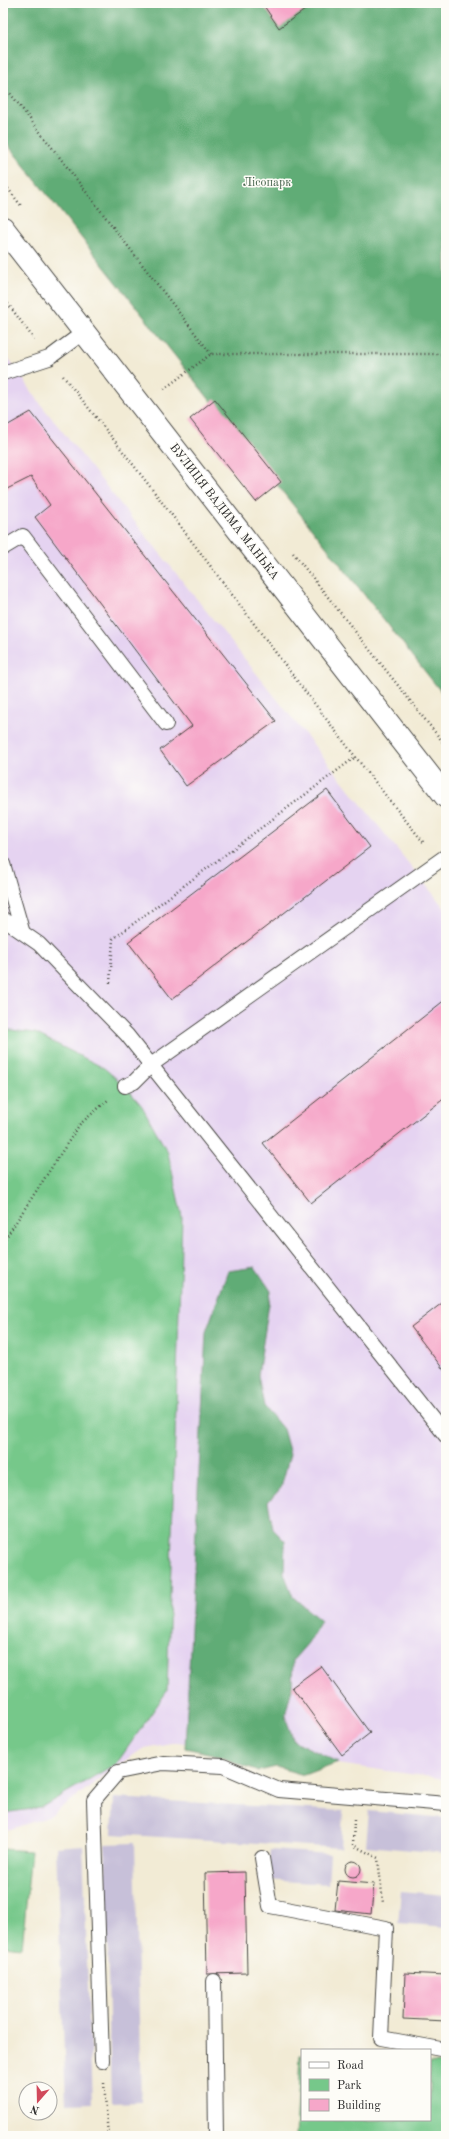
<svg xmlns="http://www.w3.org/2000/svg" width="449" height="2139" font-family="'Old Standard TT',serif">
<style>
.built{fill:#e5d3f1}
.industrial{fill:#c7c0d9}
.green{fill:#76c88a;stroke:#507a5a}
.forest{fill:#60ac76;stroke:#466c50}
.building{fill:#f6a7c9}
.lines{fill:none;stroke-linecap:round;stroke-linejoin:round}
.service-casing{stroke:#494844;stroke-width:16}
.primary-casing{stroke:#494844;stroke-width:24}
.path{stroke:#494844;stroke-width:2.5;stroke-dasharray:1 3;stroke-linecap:butt}
.service{stroke:#fff;stroke-width:14}
.primary{stroke:#fff;stroke-width:22}
.labels{text-anchor:middle;dominant-baseline:central;stroke-width:3;stroke-linejoin:round;paint-order:stroke}
.park-label{font-size:12px;fill:#45624c;stroke:#fdfcf7}
.street-label{font-size:12px;fill:#2b2b2b;stroke:#fdfcf7}
</style>
<rect width="100%" height="100%" fill="#fdfcf7"/>
<filter id="ink" filterUnits="userSpaceOnUse"><feTurbulence type="fractalNoise" baseFrequency=".025" numOctaves="2"/><feDisplacementMap in="SourceGraphic" scale="8" xChannelSelector="R" yChannelSelector="G"/><feConvolveMatrix kernelMatrix="1 2 1 2 8 2 1 2 1" color-interpolation-filters="sRGB"/></filter>
<filter id="wash" filterUnits="userSpaceOnUse"><feTurbulence type="fractalNoise" baseFrequency=".012" numOctaves="4" result="noise"/><feDisplacementMap in="SourceGraphic" scale="16" xChannelSelector="R" yChannelSelector="G"/><feGaussianBlur stdDeviation="0.9" result="paint"/><feColorMatrix in="noise" values="0 0 0 0 0 0 0 0 0 0 0 0 0 0 0 0 0 1.4 0 .05"/><feComposite in="paint" operator="in"/></filter>
<g filter="url(#wash)">
<rect width="100%" height="100%" fill="#f2ebd5"/>
<path class="built" d="M3,350l39,56 404,504v869l-269,-37 -33,6 -30,20 -63,48 -40,13 -8,1z"/>
<g class="industrial">
<path d="M114,1798l229,13 -2,37 -229,-14z"/>
<path d="M369,1811l77,7v35l-80,-7z"/>
<path d="M135,1843l6,259 -30,1 -6,-259z"/>
<path d="M83,1845l9,258 -26,1 -10,-257z"/>
<path d="M270,1850l60,4 -2,30 -61,-4z"/>
<path d="M401,1891l45,4v32l-48,-4z"/>
</g>
<g class="green">
<path d="M3,1029l32,4 69,35 21,18 17,20 26,47 14,64 -15,474 -50,72 -77,45 -37,5z"/>
<path d="M3,1849l28,2 -9,97 -19,-2z"/>
<path d="M300,2055h2v65h128v-58l16,1v73h-150z"/>
</g>
<g class="forest">
<path d="M3,3h443v695l-443,-559z"/>
<path d="M255,1267l16,24 -13,84 6,31 19,23 7,25 -9,34 -13,14 5,27 12,12 -1,32 9,24 28,24 -13,22 -15,17 -1,28 -7,28 9,25 44,21 -34,13 -28,-8 -17,4 -46,-17 -28,-6 21,-416 22,-61z"/>
</g>
<g id="blocks">
<g class="building">
<path d="M262,3h53l-36,25z"/>
<path d="M215,399l66,83 -25,20 -66,-83z"/>
<path d="M31,412l245,309 -90,65 -26,-36 32,-24 -157,-209 15,-12 -19,-28 -28,14v-63z"/>
<path d="M327,790l43,57 -198,152 -44,-57z"/>
<path d="M446,999v98l-135,106 -48,-60z"/>
<path d="M446,1300v73l-35,-46z"/>
<path d="M321,1666l49,67 -28,22 -50,-68z"/>
<circle cx="353" cy="1869" r="8"/>
<path d="M245,1872l2,101 -40,1 -2,-101z"/>
<path d="M338,1881l36,3 -3,30 -36,-4z"/>
<path d="M405,1973l41,2v46l-43,-2z"/>
</g>
</g>
</g>
<g filter="url(#ink)">
<use href="#blocks" fill-opacity="0" stroke="#494844" stroke-width="1"/>
<g class="lines">
<g class="service-casing">
<g id="service">
<path d="M3,373l46,-15 35,-26"/>
<path d="M3,548l20,-12 143,188"/>
<path d="M3,864l19,66"/>
<path d="M3,919l36,25 88,91 319,401"/>
<path d="M125,1086l9,-4 17,-17 295,-209"/>
<path d="M262,1858l8,48 116,22 -5,110 65,12"/>
<path d="M214,1981l2,155"/>
<path d="M102,2061l-8,-261 24,-28 45,-9 60,3 56,24 167,14"/>
</g>
</g>
<g class="primary-casing">
<path id="primary" d="M3,228l443,569"/>
</g>
<g class="path">
<path d="M3,84l208,270"/>
<path d="M3,182l19,25"/>
<path d="M3,297l31,42"/>
<path d="M63,376c124,153 237,315 361,467"/>
<path d="M164,389l47,-35h235"/>
<path d="M293,553l153,193"/>
<path d="M110,983l3,-44 241,-181"/>
<path d="M3,1242l77,-118 28,-24"/>
<path d="M354,1820l-1,25 25,13 5,45"/>
<path d="M104,2083l4,53"/>
</g>
<use href="#service" class="service"/>
<use href="#primary" class="primary"/>
</g>
</g>
<g class="labels">
<g class="park-label">
<text x="267" y="183">Лісопарк</text>
</g>
<g class="street-label">
<text transform="translate(224 512) rotate(52)">ВУЛИЦЯ ВАДИМА МАНЬКА</text>
</g>
</g>
<rect width="449" height="2139" fill="none" stroke="#fdfcf7" stroke-width="16"/>
<rect x="301" y="2049" width="130" height="72" fill="#fdfcf7" stroke="#a9a8a5"/>
<rect x="309" y="2062" width="20" height="6" fill="#ffffff" stroke="#a9a8a5"/>
<text x="337" y="2069" font-size="12" fill="#2b2b2b">Road</text>
<rect x="309" y="2079" width="20" height="12" fill="#76c88a" stroke="#a9a8a5"/>
<text x="337" y="2089" font-size="12" fill="#2b2b2b">Park</text>
<rect x="309" y="2099" width="20" height="12" fill="#f6a7c9" stroke="#a9a8a5"/>
<text x="337" y="2109" font-size="12" fill="#2b2b2b">Building</text>
<g transform="translate(38 2101) rotate(200)"><circle r="19" fill="#fdfcf7" stroke="#a9a8a5"/>
<path d="M0-3L7 15L0 10L-7 15Z" fill="#d1495b"/>
<text y="-6" font-size="11" font-weight="bold" text-anchor="middle" fill="#2b2b2b">N</text>
</g>
</svg>
